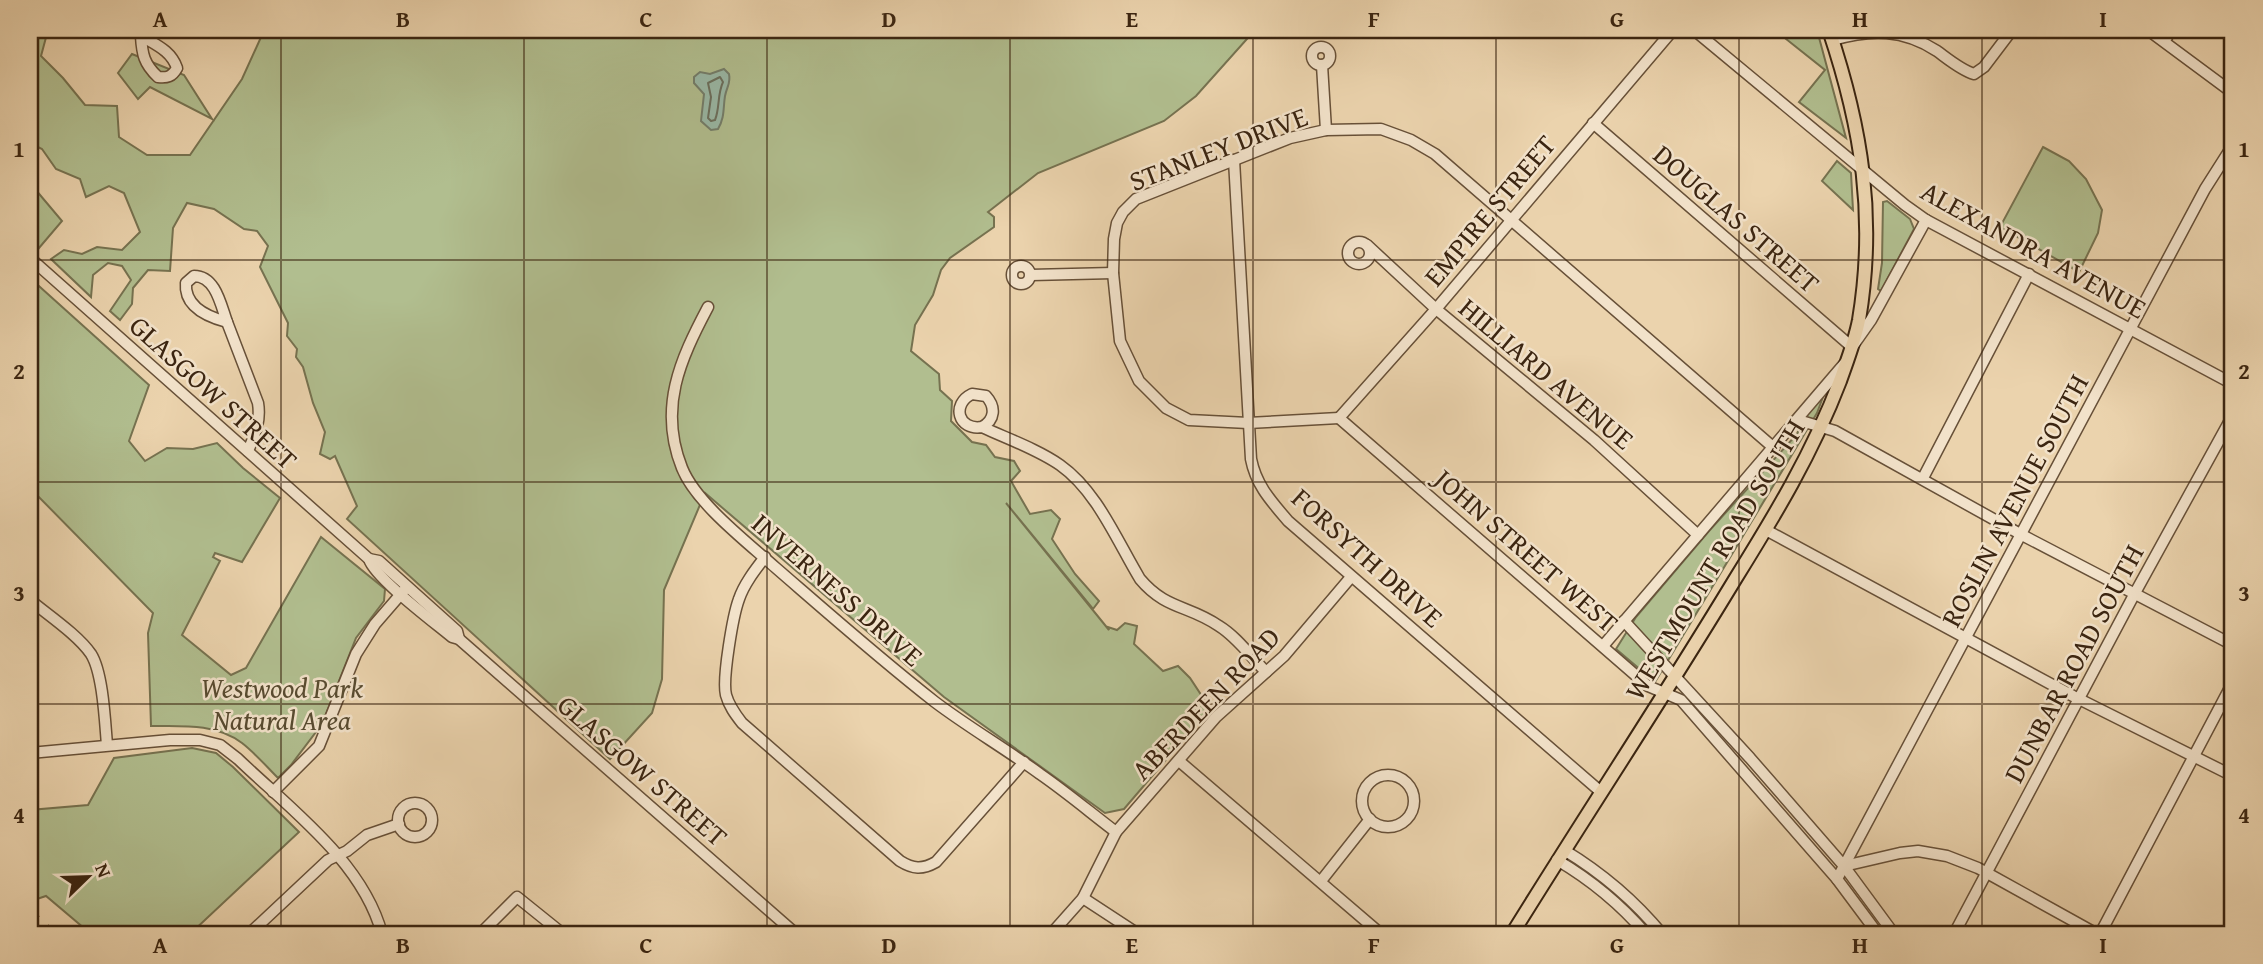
<svg xmlns="http://www.w3.org/2000/svg" width="2263" height="964" font-family="'Gentium Book Plus',serif">
<style>
.green{fill:#b1be8f;stroke:#767250;stroke-width:2}
.water{fill:#99b8a6;stroke:#737d6a;stroke-width:2}
.lines{fill:none;stroke-linecap:round;stroke-linejoin:round}
.shore{stroke:#6a6e5c;stroke-width:2}
.minor-casing{stroke:#675038;stroke-width:13}
.major-casing{stroke:#3b2511;stroke-width:16}
.minor{stroke:#f2e2ca;stroke-width:10}
.major{stroke:#ebd3ad;stroke-width:12}
.rail{stroke:#3b2511;stroke-width:2.5;stroke-dasharray:12 12;stroke-linecap:butt}
.grid{fill:none;stroke:#3b2511;stroke-width:2;stroke-opacity:0.55}
.labels{text-anchor:middle;dominant-baseline:central;stroke-width:5;stroke-linejoin:round;paint-order:stroke}
.street-label{font-size:28px;fill:#3b2511;stroke:#f2e2ca}
.park-label{font-size:28px;font-style:italic;fill:#584b30;stroke:#f2e2ca}
.neatline{fill:none;stroke:#3b2511;stroke-width:2.5}
.grid-label{font-size:23px;text-anchor:middle;font-weight:bold;fill:#3b2511}
</style>
<rect width="100%" height="100%" fill="#ebd3ad"/>
<filter id="stains"><feTurbulence type="fractalNoise" baseFrequency=".00286" numOctaves="4"/><feColorMatrix values="0 0 0 0 .2 0 0 0 0 .09 0 0 0 0 .02 0 0 0 .5 -.17"/></filter>
<radialGradient id="worn" r=".72"><stop offset=".6" stop-color="#630" stop-opacity="0"/><stop offset="1" stop-color="#630" stop-opacity=".3"/></radialGradient>
<g class="green">
<path d="M30,30h18l-7,26 22,22 22,27 32,1 2,31 28,18h43l52,-76 20,-44 -3,-5h996l-59,66 -32,25 -126,52 -50,39 6,5v10l-44,31 -9,12 -8,25 -18,30 -4,26 28,23 1,16 12,11 -1,20 21,21 14,3 9,12 19,4 6,10 -9,10 19,33 21,-4 9,9 -8,20 23,35 24,27 -6,8 -87,-106 103,127 -1,-3 9,3 8,-7 12,3 -3,18 29,27 15,-5 12,12 21,32 -8,10h-3l-76,89 -19,4 -161,-116 -239,-204 -41,97 -2,89 -10,34 -42,46 -263,-240 10,-13 -22,-50 -5,3 -10,-5 5,-22 -12,-29 -10,-36 -7,-10 1,-8 -10,-13 1,-13 -28,-56 8,-21 -11,-15 -13,-2 -30,-20 -27,-6 -14,25 -3,43 -22,-1 -15,18 -1,16 -12,16 -10,-9 21,-31 -9,-14 -14,-3 -15,12 -2,22 -40,-38 13,-9 18,4 15,-7 25,3 18,-18 -16,-39 -15,-7 -23,11 -6,-18 -24,-10 -14,-20 -12,-6z"/>
<path d="M1786,30h31l29,108 -47,-36 26,-32 -44,-35z"/>
<path d="M132,54l52,21 28,44 -62,-32 -12,12 -20,-26z"/>
<path d="M2043,147l26,14 17,18 16,31 -4,23 -19,39 -79,-45z"/>
<path d="M1837,161l14,12 2,37 -31,-29z"/>
<path d="M35,189l27,32 -23,27 -9,-8v-49z"/>
<path d="M1887,201l23,18 4,10 -33,62 -3,-2 4,-26 1,-61z"/>
<path d="M30,278l119,107 -20,56 16,20 22,-13 26,1 24,-6 26,25 37,30 -38,64 -27,-9 -2,4 7,4 -38,74 49,40 15,-7 75,-131 64,52 -1,12 -28,37 -34,86 -31,41 -13,13c-12,-12 -23,-25 -36,-35 -26,-20 -61,-17 -91,-17l-3,-93 5,-20 -123,-125z"/>
<path d="M1826,389l-9,24 -162,269 -39,-33 20,-32 73,-86 88,-97 10,-24z"/>
<path d="M192,748l24,5 17,14 66,65 -109,102h-99l-45,-38 -9,3h-7v-89l58,-5 26,-47z"/>
</g>
<path class="water" d="M724,69l5,5c2,9 -2,12 -4,22 -2,12 0,21 -7,33l-7,1 -10,-9 3,-27 -10,-11v-6l6,-5 10,2z"/>
<g class="lines">
<path class="shore" d="M720,77l3,5c-6,13 -3,26 -8,38l-4,1 -3,-3 3,-21 -3,-14z"/>
<g class="minor-casing">
<g id="minor">
<path d="M133,30c16,13 37,17 44,38 -5,9 -10,10 -19,9 -14,-13 -16,-23 -17,-41"/>
<path d="M1694,30l211,175 21,15 307,164"/>
<path d="M2148,30l85,63"/>
<path d="M1833,40c38,-11 70,-11 104,11 11,8 24,19 37,23l10,-7 28,-37"/>
<path d="M2164,41l8,-11"/>
<circle cx="1321" cy="56" r="9"/>
<path d="M1322,65l4,65"/>
<path d="M1593,123l259,224 19,-27 55,-100"/>
<path d="M1234,160l17,299c5,26 20,42 37,62l313,271"/>
<circle cx="1359" cy="253" r="11"/>
<path d="M1367,245l69,64 158,131 104,95"/>
<path d="M30,258l339,301c6,19 65,63 83,78l7,2 337,295"/>
<circle cx="1021" cy="275" r="9"/>
<path d="M1031,275l82,-2"/>
<path d="M194,276c22,0 27,30 33,46 -19,-5 -43,-15 -41,-39z"/>
<path d="M708,307c-28,53 -50,101 -26,161 14,35 65,74 94,100 52,45 104,91 159,134 33,25 71,47 105,72 26,18 51,39 76,58"/>
<path d="M227,322l31,81c3,18 -3,31 -10,48"/>
<path d="M1339,418l-91,5 -59,-3 -23,-12 -27,-27 -19,-40 -7,-68 1,-34 3,-16 6,-11 13,-13 154,-61 36,-8 55,-1 30,11 24,14 339,294"/>
<path d="M1339,418l309,268 33,14 156,179 41,55"/>
<path d="M1339,418l97,-109 237,-279"/>
<path d="M1798,420l37,11 187,104 211,110"/>
<path d="M982,427c13,-7 14,-20 4,-31l-14,-2c-21,10 -14,37 10,33 26,12 55,22 78,38 37,26 57,76 80,114 26,31 49,26 79,47 18,11 32,31 47,46"/>
<path d="M1923,478l106,-204"/>
<path d="M1766,530l307,166 160,80"/>
<path d="M765,557c-10,13 -21,27 -26,42 -6,16 -17,80 -13,96 3,11 9,19 16,28l158,138c13,8 22,9 36,1l88,-100"/>
<path d="M369,559l10,2 78,70 2,8"/>
<path d="M30,600c18,15 48,35 61,54 12,19 14,68 16,91"/>
<path d="M1624,621l126,137 94,108 50,68"/>
<path d="M1603,646l242,-283"/>
<path d="M30,753l140,-13h30l20,5 18,14c52,50 125,103 144,175"/>
<path d="M1179,761l202,173"/>
<circle cx="1388" cy="801" r="26"/>
<path d="M273,792l46,-46 37,-92 19,-30 32,-37"/>
<circle cx="415" cy="820" r="17"/>
<path d="M1564,850c38,23 70,50 98,84"/>
<path d="M1557,860c34,20 64,45 89,74"/>
<path d="M1844,866l56,-13 18,-2 29,5 31,12 119,66"/>
<path d="M1837,879l368,-690 28,-44"/>
<path d="M1321,881l49,-62"/>
<path d="M1083,898l55,36"/>
<path d="M249,934l79,-74 19,-9 20,-16 32,-11"/>
<path d="M480,934l37,-37 46,37"/>
<path d="M1051,934l32,-36 33,-66 100,-115 68,-61 67,-79"/>
<path d="M1954,934l181,-341 98,-178"/>
<path d="M2100,934l133,-252"/>
</g>
</g>
<g class="major-casing">
<path id="major" d="M1512,934c73,-118 150,-234 222,-353 41,-66 78,-127 106,-200 7,-20 15,-40 19,-61 17,-102 3,-192 -30,-290"/>
</g>
<use href="#minor" class="minor"/>
<use href="#major" class="major"/>
<path class="rail" d="M30,909l27,25"/>
</g>
<path class="grid" d="M281,30v904M524,30v904M767,30v904M1010,30v904M1253,30v904M1496,30v904M1739,30v904M1982,30v904M30,260h2203M30,482h2203M30,704h2203"/>
<g class="labels">
<g class="street-label">
<text transform="translate(1218 148) rotate(-21)">STANLEY DRIVE</text>
<text transform="translate(1489 210) rotate(-50)">EMPIRE STREET</text>
<text transform="translate(1737 218) rotate(41)">DOUGLAS STREET</text>
<text transform="translate(2034 249) rotate(29)">ALEXANDRA AVENUE</text>
<text transform="translate(1547 373) rotate(40)">HILLIARD AVENUE</text>
<text transform="translate(214 392) rotate(42)">GLASGOW STREET</text>
<text transform="translate(2014 500) rotate(-62)">ROSLIN AVENUE SOUTH</text>
<text transform="translate(1527 550) rotate(41)">JOHN STREET WEST</text>
<text transform="translate(1368 557) rotate(42)">FORSYTH DRIVE</text>
<text transform="translate(1714 559) rotate(-59)">WESTMOUNT ROAD SOUTH</text>
<text transform="translate(838 589) rotate(41)">INVERNESS DRIVE</text>
<text transform="translate(2073 663) rotate(-62)">DUNBAR ROAD SOUTH</text>
<text transform="translate(1205 703) rotate(-46)">ABERDEEN ROAD</text>
<text transform="translate(643 770) rotate(41)">GLASGOW STREET</text>
</g>
<g class="park-label">
<text x="282" y="687">Westwood Park<tspan x="282" dy="32">Natural Area</tspan></text>
</g>
</g>
<rect width="2263" height="964" fill="none" stroke="#ebd3ad" stroke-width="77"/>
<g transform="translate(88 877) rotate(67)" stroke="#f2e2ca" stroke-width="5" paint-order="stroke">
<path d="M0-5L12 26L0 18L-12 26Z" fill="#3b2511"/>
<text y="-10" font-size="19" font-weight="bold" text-anchor="middle" fill="#3b2511">N</text>
</g>
<rect x="38" y="38" width="2186" height="888" class="neatline"/>
<g class="grid-label">
<text x="160" y="27">A</text>
<text x="403" y="27">B</text>
<text x="646" y="27">C</text>
<text x="889" y="27">D</text>
<text x="1132" y="27">E</text>
<text x="1374" y="27">F</text>
<text x="1617" y="27">G</text>
<text x="1860" y="27">H</text>
<text x="2103" y="27">I</text>
<text x="19" y="157">1</text>
<text x="2244" y="157">1</text>
<text x="19" y="379">2</text>
<text x="2244" y="379">2</text>
<text x="19" y="601">3</text>
<text x="2244" y="601">3</text>
<text x="19" y="823">4</text>
<text x="2244" y="823">4</text>
<text x="160" y="953">A</text>
<text x="403" y="953">B</text>
<text x="646" y="953">C</text>
<text x="889" y="953">D</text>
<text x="1132" y="953">E</text>
<text x="1374" y="953">F</text>
<text x="1617" y="953">G</text>
<text x="1860" y="953">H</text>
<text x="2103" y="953">I</text>
</g>
<rect width="100%" height="100%" filter="url(#stains)"/>
<rect width="100%" height="100%" fill="url(#worn)"/>
</svg>
